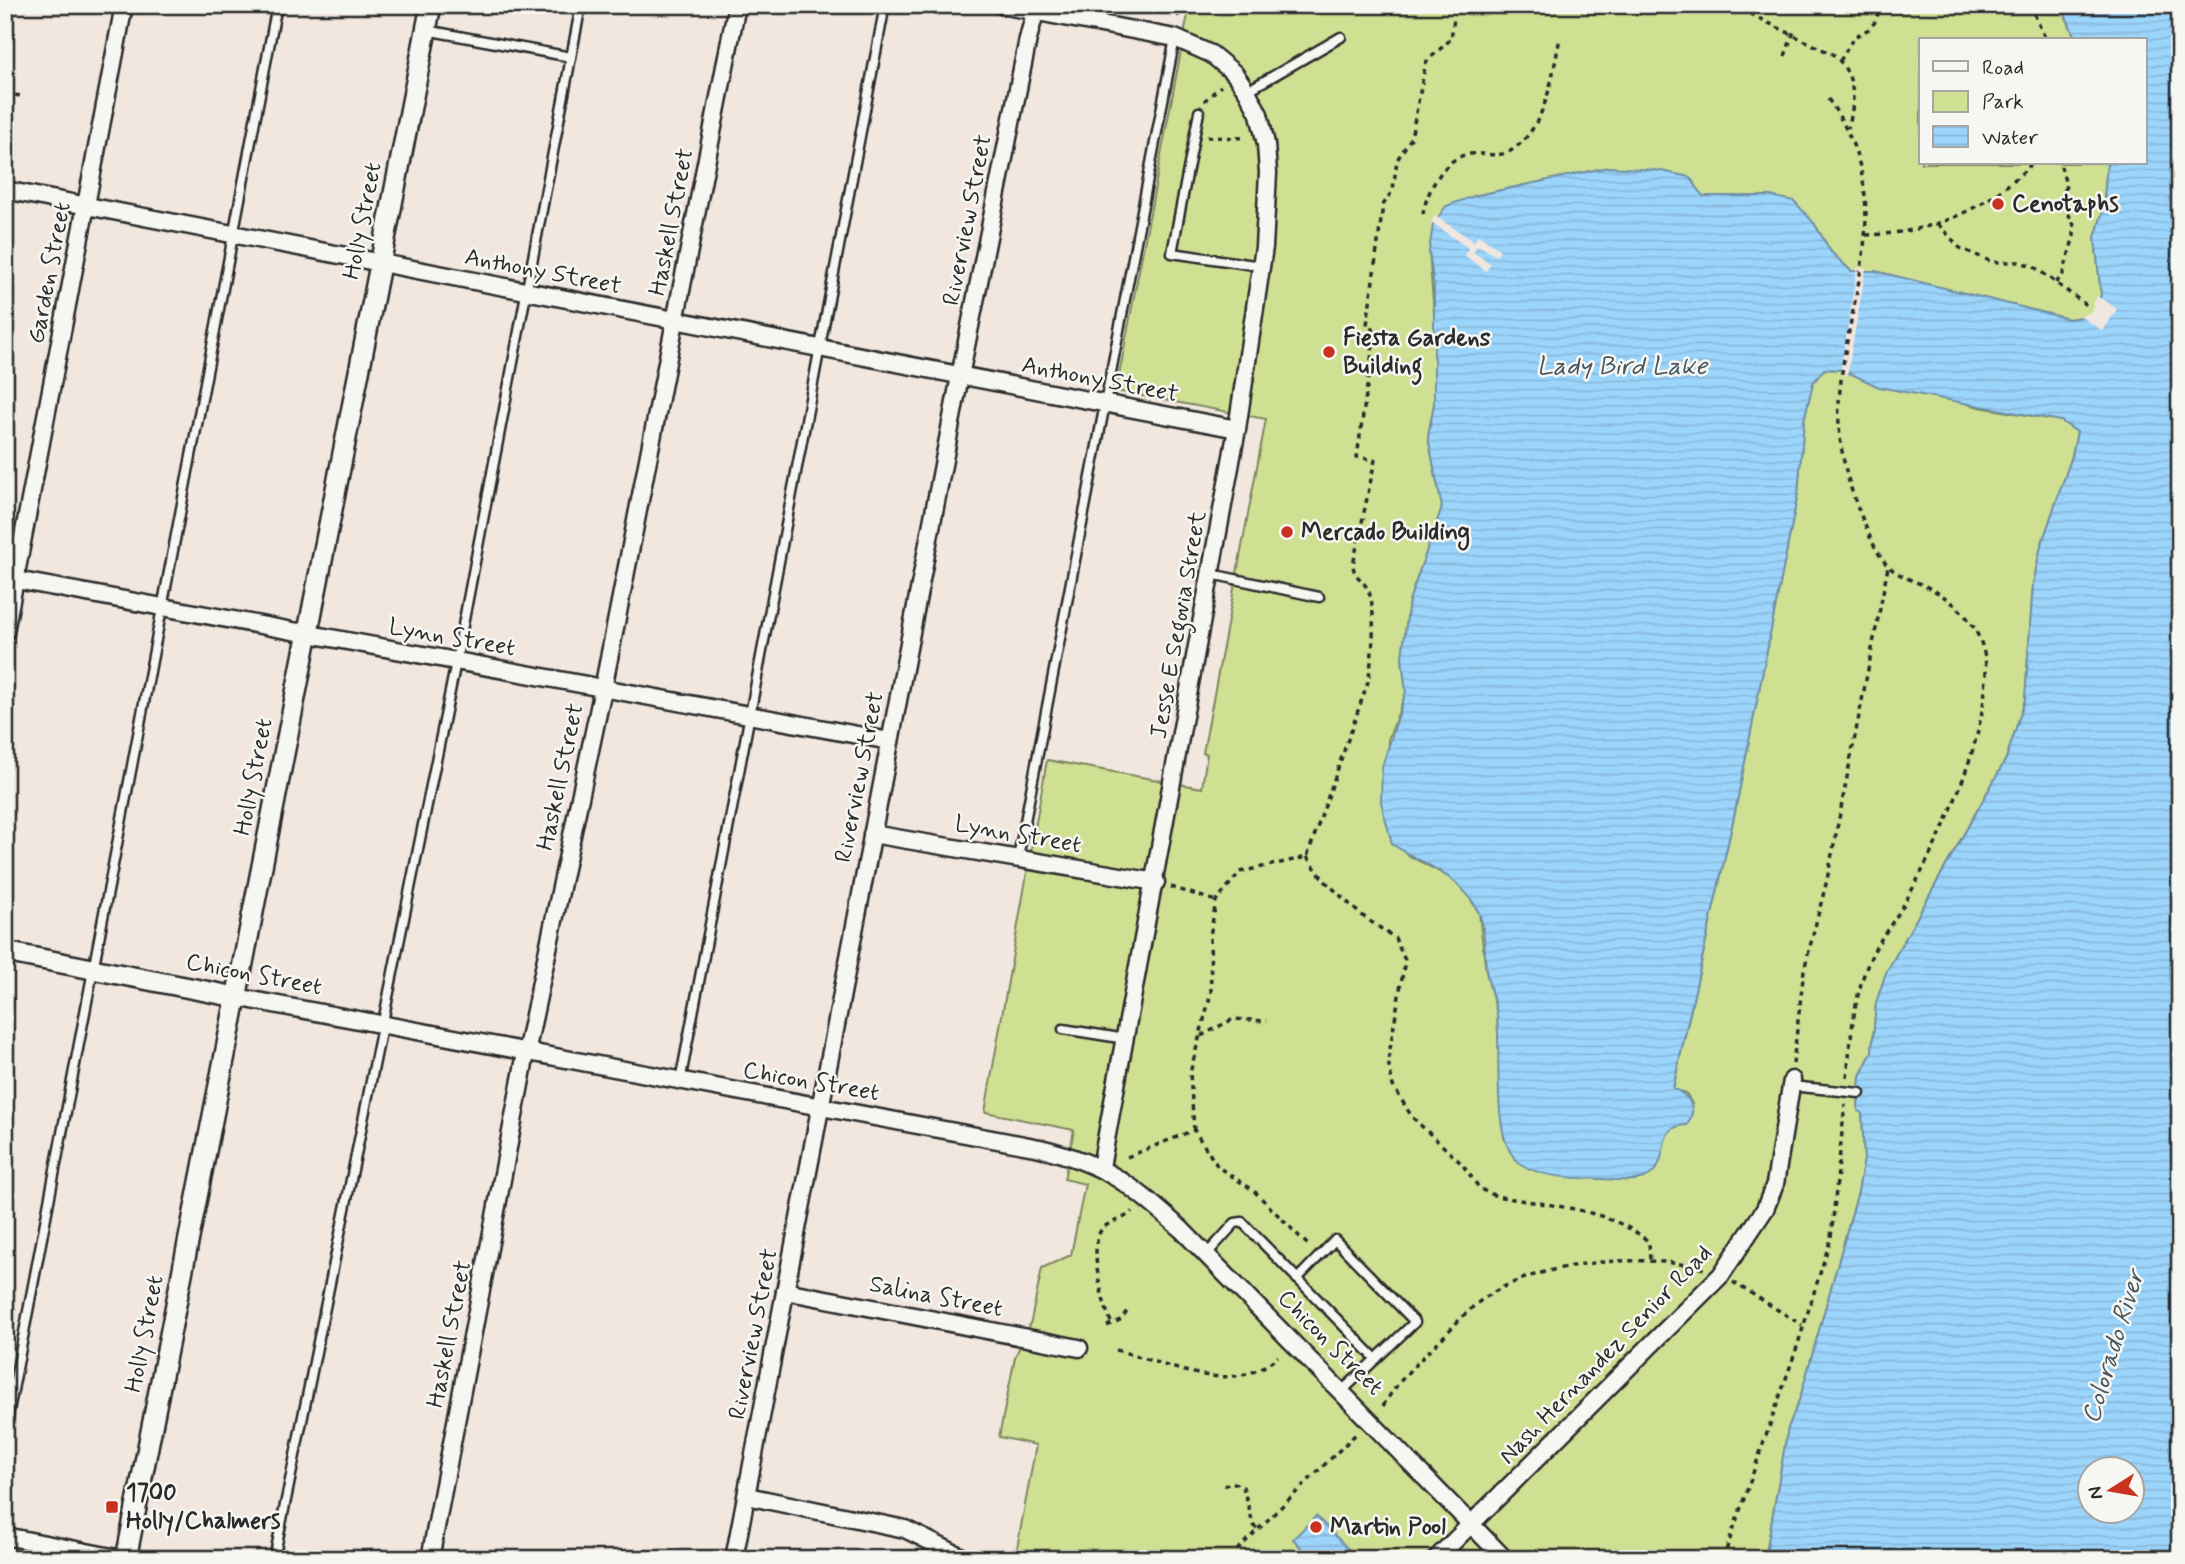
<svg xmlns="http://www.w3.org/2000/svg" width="2185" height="1564" font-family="Mynerve,sans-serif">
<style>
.green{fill:#cfe093;stroke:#7d865f;stroke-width:2}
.water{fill:url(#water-rules);stroke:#6f91a8;stroke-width:2;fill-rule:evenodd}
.pier{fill:#f1e7df}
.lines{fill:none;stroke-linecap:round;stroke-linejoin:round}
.service-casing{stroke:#2b2b2b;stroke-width:13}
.minor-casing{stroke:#2b2b2b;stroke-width:21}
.tertiary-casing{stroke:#2b2b2b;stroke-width:24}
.path{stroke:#2b2b2b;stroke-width:3.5;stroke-dasharray:5 5;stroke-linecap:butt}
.service{stroke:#f6f6f2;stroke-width:8}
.minor{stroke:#f6f6f2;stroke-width:16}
.tertiary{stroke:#f6f6f2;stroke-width:19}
.poi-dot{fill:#c8321e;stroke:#f6f6f2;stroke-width:2.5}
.labels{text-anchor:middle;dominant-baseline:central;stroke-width:5;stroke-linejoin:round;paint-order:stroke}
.poi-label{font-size:24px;font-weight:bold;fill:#2b2b2b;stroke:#f6f6f2;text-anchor:start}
.street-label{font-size:24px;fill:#2b2b2b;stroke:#f6f6f2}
.water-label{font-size:26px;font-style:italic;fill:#47565f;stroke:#f6f6f2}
</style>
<defs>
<pattern id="water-rules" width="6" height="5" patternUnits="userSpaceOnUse" patternTransform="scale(1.75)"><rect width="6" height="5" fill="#9cd5fc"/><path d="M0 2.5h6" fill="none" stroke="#87b7d8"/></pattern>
</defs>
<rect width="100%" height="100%" fill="#f1e7df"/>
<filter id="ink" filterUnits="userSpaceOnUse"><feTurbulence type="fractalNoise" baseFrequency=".0143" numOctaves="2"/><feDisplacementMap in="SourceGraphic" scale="14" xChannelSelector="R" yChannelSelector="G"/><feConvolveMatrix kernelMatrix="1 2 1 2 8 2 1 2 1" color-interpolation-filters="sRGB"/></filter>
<g filter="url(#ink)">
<path class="green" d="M1140,5h921l15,35h-155v123h186l-4,48 -8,27 6,57 -8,20 -24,4 -194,-48h-24l-20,-19 -17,-29 -44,-27h-67l-94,-29 -135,29 -45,55 6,76 -1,77 -6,33 14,70 -33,94 -7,57 4,34 -18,48 20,115 41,22 17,15 13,21 7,59 11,42 7,124c30,12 122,62 148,34 11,-12 7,-27 15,-40 5,-7 19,-20 25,-28l-6,-11 -13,-4 62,-277 63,-319 6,-73 9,-37 11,-14 19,1 136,37 82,14 16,11 -5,24 -31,90 -8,38 -8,116 -19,59 -120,214 -10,30 -4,49 -12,24 -2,34 4,3 2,46 -6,33 -58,206 -12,30 -23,131h-750l21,-114 -37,-8 16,-80 16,-36 11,-53 29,-13 14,-71 -21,-5 10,-49 -89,-18 62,-352 155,28 5,-34 -4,-1 63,-334 -150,-28 72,-377z"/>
<g class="water">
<path d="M2061,5h119v1554h-415l23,-131 12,-30 58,-206 6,-33 -2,-46 -4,-2 2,-35 12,-24 4,-49 10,-30 120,-214 19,-59 8,-116 8,-38 31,-90 5,-24 -16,-11 -182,-34 -36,-17 -19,-1 -11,14 -9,37 -6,73 -63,319 -62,276c17,8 25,20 14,37 -34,1 -15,34 -37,50 -12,8 -34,5 -47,4 -26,-1 -74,0 -90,-23 -21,-27 -12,-106 -16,-141 -2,-16 -10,-31 -11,-47 -2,-18 0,-40 -8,-57 -18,-37 -55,-46 -86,-67l-11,-42 1,-35 24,-75 -4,-34 7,-57 33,-94 -14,-70 6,-33v-117l-5,-36 4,-26 13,-19 28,-10 135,-29 47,3 34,7 13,19h67l24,5 20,22 17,29 20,19h24l194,48 24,-4 8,-20 -6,-57 8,-27 4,-48h38v-123h-69zM2090,1470h42v42h-42z"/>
<path d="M1316,1516l41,42 -1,1h-53l4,-5 -14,-15z"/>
</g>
<g class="pier">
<path d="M1435,216l39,25 4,-6 22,15 -4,6 -18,-11 -5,7 18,12 -5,7 -22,-16 4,-7 -37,-26z"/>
<path d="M1857,268h9l-19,108 -7,-2z"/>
<path d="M2097,296l20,13 -14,22 -23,-15 11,-4z"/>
</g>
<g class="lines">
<g class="service-casing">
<g id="service">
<path d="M426,30l145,27"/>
<path d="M1247,91l94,-54"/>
<path d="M1199,112l-27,141 89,13"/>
<path d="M1211,574l108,23"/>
<path d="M1018,858l157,-820"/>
<path d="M1063,1029l63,10"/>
<path d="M680,1082l205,-1077"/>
<path d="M1791,1086l69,7"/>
<path d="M1207,1254l28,-31 7,-1 134,137"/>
<path d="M1297,1279l38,-39 80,82 -72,68"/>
<path d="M5,1432l272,-1427"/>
<path d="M274,1559l182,-897 125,-657"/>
</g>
</g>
<g class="minor-casing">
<g id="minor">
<path d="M1001,5l174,33 36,16 23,19 13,18 12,23 7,30 2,29 -4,74 -27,182 -136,738"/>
<path d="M5,190l1232,239"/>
<path d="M5,578l885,163"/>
<path d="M5,632l119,-627"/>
<path d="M872,834l284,48"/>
<path d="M236,997l804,151c66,16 92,37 142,82l323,329"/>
<path d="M785,1291l294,57"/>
<path d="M747,1496l158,33 61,30"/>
<path d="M5,1536l117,23"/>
<path d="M430,1559l96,-506 77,-364 134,-684"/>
<path d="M734,1559l226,-1183 68,-337 9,-34"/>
<path d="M1436,1559l285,-284 44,-66 10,-25 17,-104"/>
</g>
</g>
<g class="tertiary-casing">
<g id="tertiary">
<path d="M5,952l231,45"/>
<path d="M126,1559l305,-1554"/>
</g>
</g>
<g class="path">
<path d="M1732,5l102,50c22,21 22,45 14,73"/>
<path d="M2030,5l16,35"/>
<path d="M1177,16l10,-11"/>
<path d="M1785,56l10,-28"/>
<path d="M1840,61l14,-24 15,-8 6,-7 6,-17"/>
<path d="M5,94l16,2"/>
<path d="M1828,99c74,105 18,192 11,303 -2,36 6,73 19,106 8,19 16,43 30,58 9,9 26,15 37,20 33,15 60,44 61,83 1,71 -44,167 -78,228 -11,21 -27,39 -37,60 -18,39 -20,80 -24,121"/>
<path d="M1204,101l17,-15"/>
<path d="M1207,137l40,1"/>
<path d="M1423,214c3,-22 22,-58 47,-60 14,-2 29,5 42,-4 35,-24 40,-74 48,-112"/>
<path d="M1938,224l22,24 32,14h27l14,4 53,39"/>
<path d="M1866,235c66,-2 119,-24 166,-72"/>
<path d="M2056,283l7,-9 11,-38v-11l-12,-24 4,-16 -6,-22"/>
<path d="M1307,857l17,23 37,35 34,23 4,9 6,13 -17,101 5,25 19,31 50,47 18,25 16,7c52,10 112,11 153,46l1,19"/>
<path d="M1171,887l45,14"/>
<path d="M1201,1036l32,-17 34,2"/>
<path d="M1793,1064l11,-94 23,-90 61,-313"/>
<path d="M1194,1130l-4,-57 21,-80 -1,-57 6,-35 24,-29 67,-15 61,-175c4,-21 10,-75 -1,-94 -5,-9 -13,-11 -14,-23l22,-105 -18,-3 18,-126 -8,-6 16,-120 10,-15 4,-30 14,-22 15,-76 25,-23 3,-21"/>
<path d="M1127,1157l67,-27 24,37 35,23 57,57"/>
<path d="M1733,1282l69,43"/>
<path d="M1111,1322c-8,-17 -25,-81 -7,-95 10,-8 19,-6 28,-16"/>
<path d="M1107,1326l13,-6 8,-10"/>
<path d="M1116,1350c54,14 116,49 162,6"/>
<path d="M1383,1406c14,-24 32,-41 52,-61 17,-16 31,-35 51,-48 54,-36 156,-45 218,-28"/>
<path d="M1224,1486l8,-4 11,5 10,37 6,7"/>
<path d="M1233,1559l3,-8 121,-118"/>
<path d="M1723,1559l74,-212 34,-109 14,-134"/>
</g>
<use href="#service" class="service"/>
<use href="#minor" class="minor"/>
<use href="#tertiary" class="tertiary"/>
</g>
</g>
<g class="poi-dot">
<circle cx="1998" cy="204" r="7"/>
<circle cx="1329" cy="352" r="7"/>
<circle cx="1287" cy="532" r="7"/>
<rect x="105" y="1500" width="14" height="14" rx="3.5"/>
<circle cx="1316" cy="1527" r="7"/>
</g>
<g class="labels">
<g class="poi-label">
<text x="2012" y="204">Cenotaphs</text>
<text x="1343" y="338">Fiesta Gardens<tspan x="1343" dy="28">Building</tspan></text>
<text x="1301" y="532">Mercado Building</text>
<text x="126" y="1493">1700<tspan x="126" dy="28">Holly/Chalmers</tspan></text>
<text x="1330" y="1527">Martin Pool</text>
</g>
<g class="street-label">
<text transform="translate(968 220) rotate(-79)">Riverview Street</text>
<text transform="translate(363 221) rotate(-79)">Holly Street</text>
<text transform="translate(672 222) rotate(-79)">Haskell Street</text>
<text transform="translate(543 272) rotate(11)">Anthony Street</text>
<text transform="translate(50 273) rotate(-79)">Garden Street</text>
<text transform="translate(1100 380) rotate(11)">Anthony Street</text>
<text transform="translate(1179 625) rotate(-80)">Jesse E Segovia Street</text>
<text transform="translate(452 638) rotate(10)">Lynn Street</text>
<text transform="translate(254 777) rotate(-79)">Holly Street</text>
<text transform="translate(561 777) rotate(-78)">Haskell Street</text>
<text transform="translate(860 777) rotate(-79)">Riverview Street</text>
<text transform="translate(1018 835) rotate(10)">Lynn Street</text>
<text transform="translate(254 975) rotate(11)">Chicon Street</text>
<text transform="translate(811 1082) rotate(10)">Chicon Street</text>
<text transform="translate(936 1297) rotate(11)">Salina Street</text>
<text transform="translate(145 1334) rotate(-79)">Holly Street</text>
<text transform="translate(450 1334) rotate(-79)">Haskell Street</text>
<text transform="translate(754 1334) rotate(-79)">Riverview Street</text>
<text transform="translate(1330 1343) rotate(45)">Chicon Street</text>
<text transform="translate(1606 1355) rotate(-46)">Nash Hernandez Senior Road</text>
</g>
<g class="water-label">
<text x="1622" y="367">Lady Bird Lake</text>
<text transform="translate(2114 1347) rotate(-73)">Colorado River</text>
</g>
</g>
<rect width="2185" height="1564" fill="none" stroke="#f6f6f2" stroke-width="28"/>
<rect x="14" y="14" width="2157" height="1536" fill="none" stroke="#2b2b2b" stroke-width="2.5" filter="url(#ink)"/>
<rect x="1919" y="38" width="228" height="126" fill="#f6f6f2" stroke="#a5a5a2" stroke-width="2"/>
<rect x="1933" y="61" width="35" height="10" fill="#f6f6f2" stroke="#a5a5a2" stroke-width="2"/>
<text x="1982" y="74" font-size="21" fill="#2b2b2b">Road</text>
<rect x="1933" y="91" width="35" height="21" fill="#cfe093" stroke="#a5a5a2" stroke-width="2"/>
<text x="1982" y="108" font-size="21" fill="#2b2b2b">Park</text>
<rect x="1933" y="126" width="35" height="21" fill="url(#water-rules)" stroke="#a5a5a2" stroke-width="2"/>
<text x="1982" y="144" font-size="21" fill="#2b2b2b">Water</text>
<g transform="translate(2111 1490) rotate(259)"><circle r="33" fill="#f6f6f2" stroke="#a5a5a2" stroke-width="2"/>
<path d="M0-5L12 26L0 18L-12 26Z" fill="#c8321e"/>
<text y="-10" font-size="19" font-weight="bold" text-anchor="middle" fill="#2b2b2b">N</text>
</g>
</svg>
